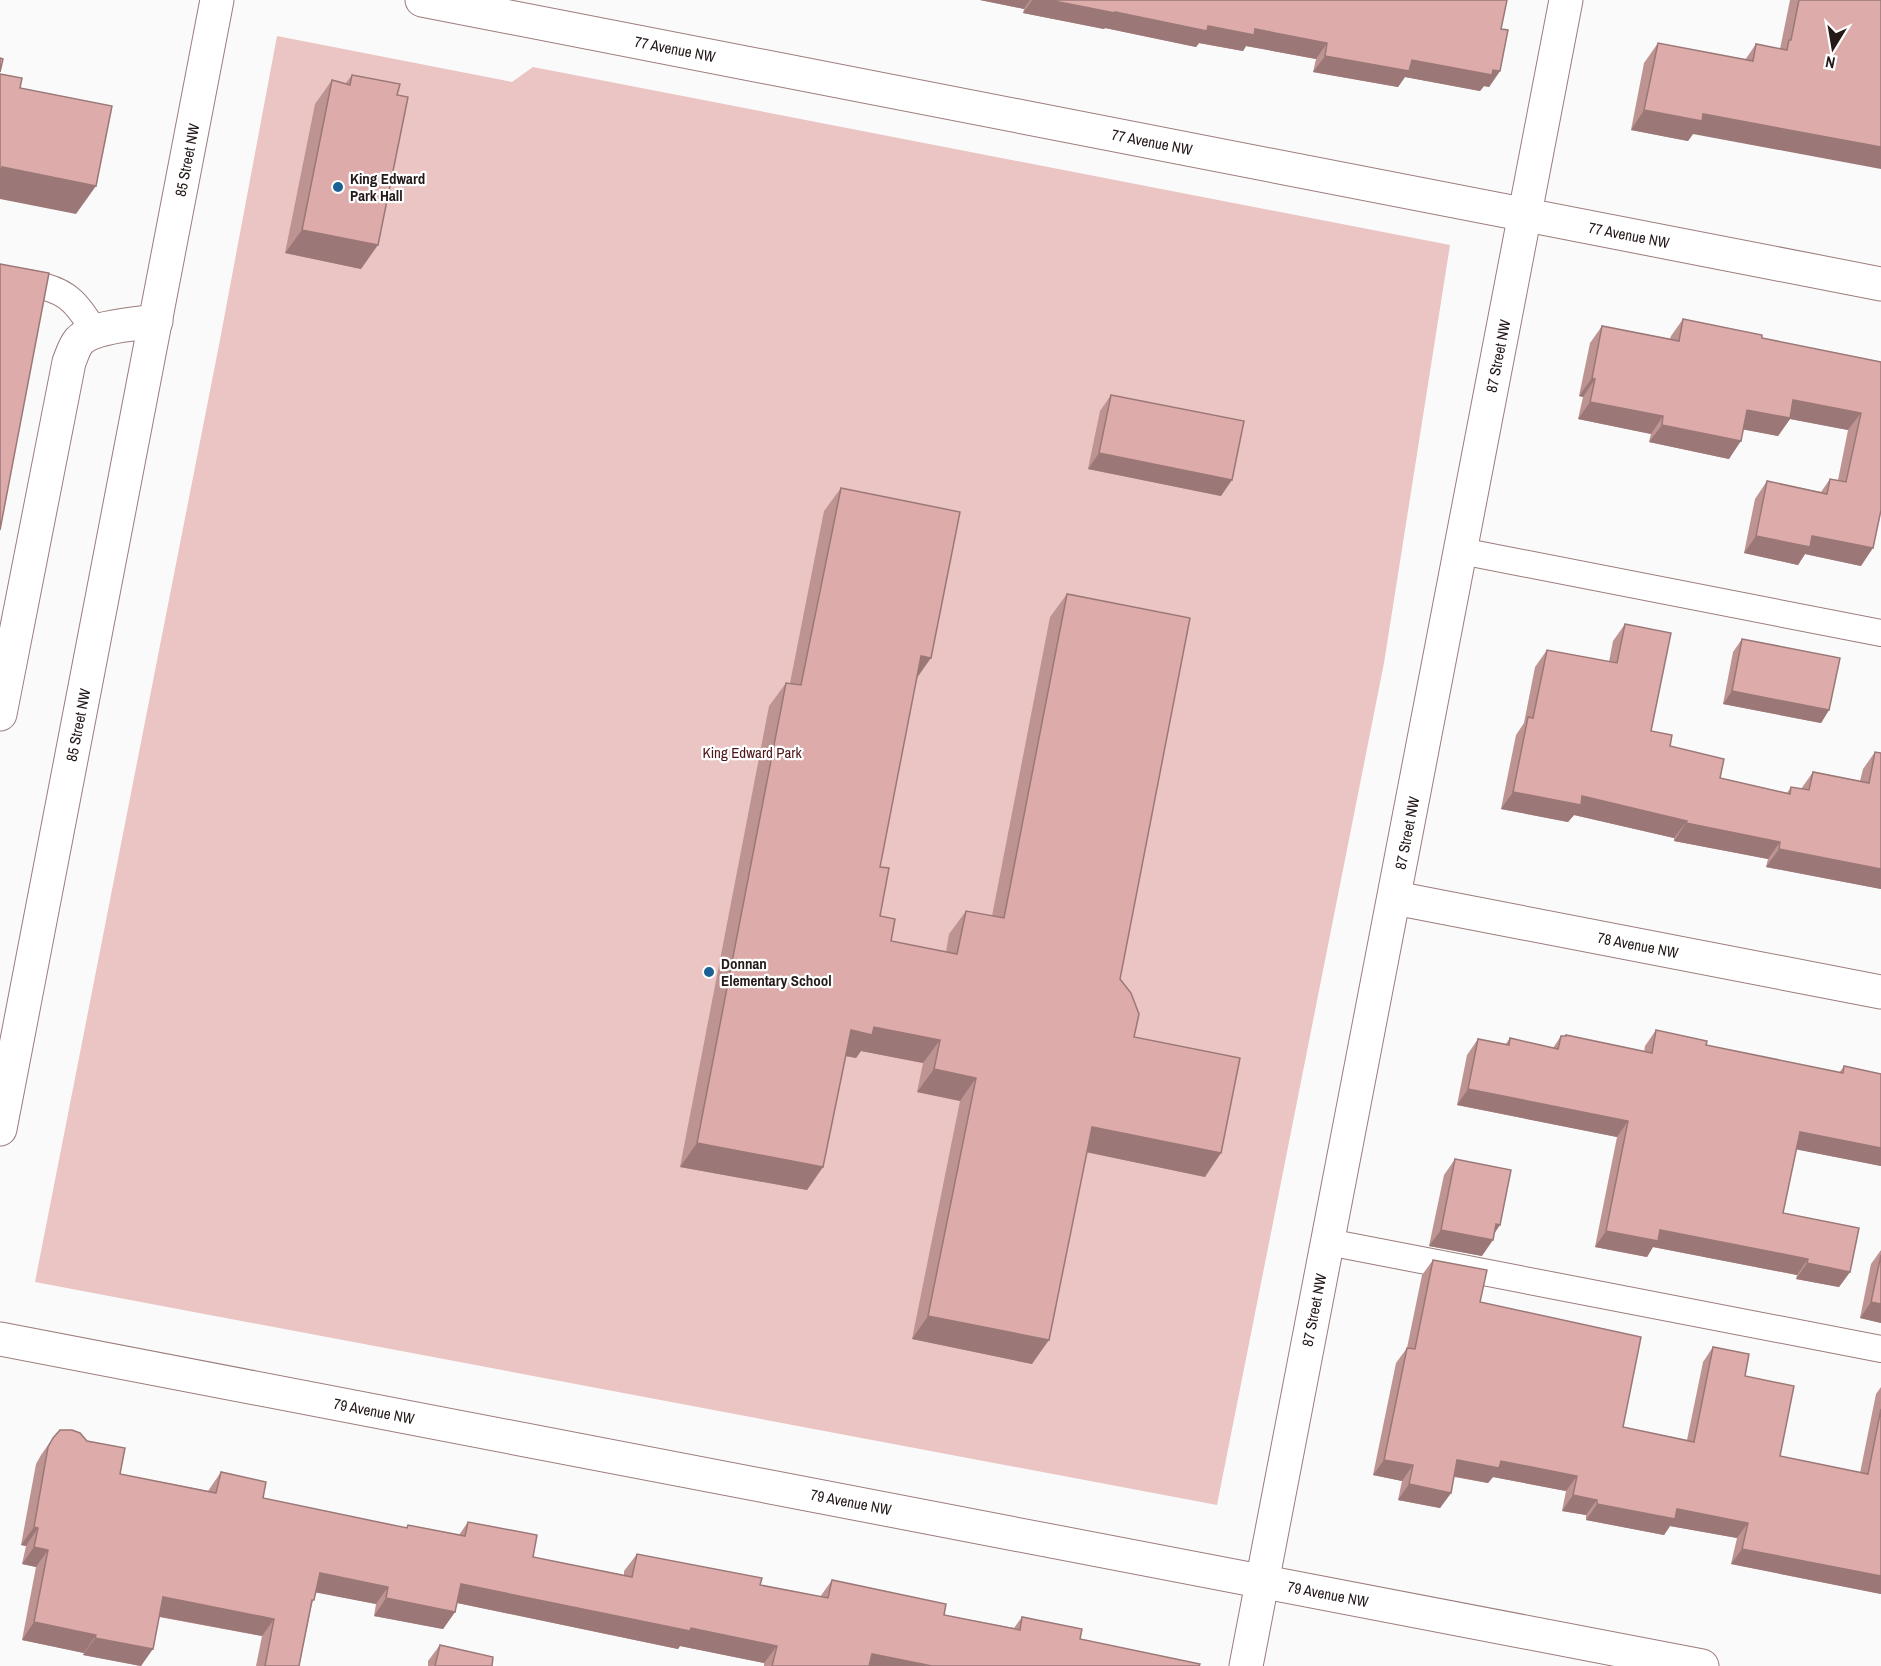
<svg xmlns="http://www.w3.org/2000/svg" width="1881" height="1666" font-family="'Archivo Narrow',sans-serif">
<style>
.green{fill:#ebc5c3}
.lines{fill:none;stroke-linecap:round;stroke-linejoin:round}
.lane-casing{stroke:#9b7c7b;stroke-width:28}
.street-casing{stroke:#9b7c7b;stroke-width:35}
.lane{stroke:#fff;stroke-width:26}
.street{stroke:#fff;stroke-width:33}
.wall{fill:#be9492}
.shaded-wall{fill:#9b7877}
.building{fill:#ddacaa;stroke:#9b7877;stroke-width:1.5}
.poi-dot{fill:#1a6195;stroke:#fff;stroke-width:2}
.labels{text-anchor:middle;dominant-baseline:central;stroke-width:4.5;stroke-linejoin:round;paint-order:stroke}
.street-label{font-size:15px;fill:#241818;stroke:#fff}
.poi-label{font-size:15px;font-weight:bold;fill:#241818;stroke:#fff;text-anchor:start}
.park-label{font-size:15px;fill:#4e1417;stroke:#fff}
</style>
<rect width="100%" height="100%" fill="#fafafa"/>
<path class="green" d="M277,36l235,46 21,-15 917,178 -66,418 -167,842 -1182,-223 184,-937z"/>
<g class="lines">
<g class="lane-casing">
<g id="lane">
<path d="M0,279c24,4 54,5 72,22 9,8 16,21 24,31"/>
<path d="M1461,551l420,82"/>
<path d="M1328,1242l553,107"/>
</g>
</g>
<g class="street-casing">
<g id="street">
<path d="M422,0l1459,284"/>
<path d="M0,714l69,-352c3,-7 5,-15 10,-21 14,-15 57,-17 77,-20"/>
<path d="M1395,898l486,94"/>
<path d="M0,1129l217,-1129"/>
<path d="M0,1339l1702,327"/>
<path d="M1246,1666l320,-1666"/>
</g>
</g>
<use href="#lane" class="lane"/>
<use href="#street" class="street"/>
</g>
<g class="wall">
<path d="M980,0h527l-6,29 -1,42 -11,16 -5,-1 -4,5 -75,-14 -7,10 -40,-7 -45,-8 3,-13 -70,-13 -3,5 -44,-8 -3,4 -91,-19 -1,1 -81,-16 1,-4z"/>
<path d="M1790,0h91l-188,134 -5,7 -57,-11 13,-67 14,-20 87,17 11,-16 24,5z"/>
<path d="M352,75l9,194 -76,-16 30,-149 17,-24 13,4z"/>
<path d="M1683,319l79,19 109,23 -10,205 -56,-12 -7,11 -54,-12 11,-54 12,-18 54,11 9,-13 8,1 10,-50 -58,-11 -12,17 -35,-7 -14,30 -80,-17 2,-8 -73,-15 5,-22 -4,-1 11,-53 12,-17 68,13 1,-3z"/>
<path d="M1111,395l110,101 -133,-27 12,-58z"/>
<path d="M841,488l75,191 -36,188v49l11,25 55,11 3,-18 17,-23 26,5 58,-299 17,-23 53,385 14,58 71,140 -118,-25 -55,212 -120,-25 48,-238 -43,-9 6,-29 -62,-12 -5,7 -10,-2 -23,111 -16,23 -127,-23 89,-461 17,-23h4l34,-172z"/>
<path d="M1625,624l26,107 19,15 50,32 67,15 4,-6 10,2 12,-17 47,9 3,-12 12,-17 6,137 -115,-22 2,-8 -94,-18v-3l-100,-23 -6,7 -67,-13 15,-74 8,-12 11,-56 12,-17 62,12 4,-21z"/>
<path d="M1742,639l87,71 -8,13 -98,-19 10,-52z"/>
<path d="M1656,1030l50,15 133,28 5,-7 37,8v92l-85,-17 -13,64 67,59 -11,15 -43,-8 1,-4 -144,-28 -6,10 -52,-10 22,-110 -160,-32 10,-50 11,-16 27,6 5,-7 43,10 8,-12h4l1,-1 78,17 1,-6z"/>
<path d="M1455,1159l27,97 -53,-10 15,-71z"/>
<path d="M1881,1250v73l-21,-5 11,-54z"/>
<path d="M1433,1260l190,167 64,13 16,-78 10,-15 32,29 35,80 80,17 16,-79 5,-7v207l-150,-30 6,-26 -67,-12 -6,9 -78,-15v-5l-24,-4 4,-20 -73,-14 -5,6 -34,-6 -3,16 -11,15 -42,-8 4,-19 -29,-6 23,-112 11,-15 15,-73z"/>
<path d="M53,1438l67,36 88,17 13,-19 42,26 143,30 2,-3 51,10 9,-13 65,35 91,18v-4l13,-17 123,31 60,12 12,-17 112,35 70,13 8,-11 58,22 119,27h-435v-3l-84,-17 -2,3 -221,-46 -2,9 -12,17 -69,-13 2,-12 -60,-12 -4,12 -13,62h-43l6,-30 -103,-19 -18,49 -58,-11 1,-2 -62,-13 14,-73 -14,-3 4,-18 -5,-1 15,-81 5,-9z"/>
<path d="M440,1645l52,21h-64v-5z"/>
</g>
<g class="shaded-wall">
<path d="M980,0h50l-6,9z"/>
<path d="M1032,0h17l66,12 93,14 47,3 72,14 -11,16 -70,-13 -3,5 -44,-8 -3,4 -91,-19 -1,1 -81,-16z"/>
<path d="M1325,56l87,4 88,11 -11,16 -5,-1 -4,5 -75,-14 -7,10 -85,-15z"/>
<path d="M1644,110l59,4 178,33v22l-188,-35 -5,7 -57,-11z"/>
<path d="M2,167l94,19 -20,28 -76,-15v-30z"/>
<path d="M302,230l76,15 -17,24 -76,-16z"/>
<path d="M1592,378l3,1 -12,18 -4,-1z"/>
<path d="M1793,400l68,13 -13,17 -58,-11 -12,17 -43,-8 12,-18z"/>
<path d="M1590,402l73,14 -12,18 -73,-15z"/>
<path d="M1662,425l79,16 -12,18 -80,-17z"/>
<path d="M1099,453l133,27 -11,16 -133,-27z"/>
<path d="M1756,536h56l61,12 -12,18 -56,-12 -7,11 -54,-12z"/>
<path d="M921,656l10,2 -17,24z"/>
<path d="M1732,691l97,19 -8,13 -98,-19z"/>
<path d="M1513,792l69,4 105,25 -13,17 -100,-23 -6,7 -67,-13z"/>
<path d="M1686,823l94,19 -12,17 -94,-18z"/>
<path d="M1779,849l102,20v20l-115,-22z"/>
<path d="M874,1027l66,13 -17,23 -62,-12 -5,7 -22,-4 17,-24z"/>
<path d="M934,1069l42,9 -16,23 -43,-9z"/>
<path d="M1468,1089l160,32 -11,16 -160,-32z"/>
<path d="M1092,1127l129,26 -16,24 -129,-27z"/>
<path d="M1800,1132l81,16v18l-92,-18z"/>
<path d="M697,1143l126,24 -16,23 -127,-23z"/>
<path d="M1496,1224l4,1 -10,15h3l-11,16 -53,-10 12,-16z"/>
<path d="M1660,1230l148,29 -11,16 -144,-28 -6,10 -52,-10 11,-16z"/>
<path d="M1807,1263l43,9 -11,15 -43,-8z"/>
<path d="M1871,1302l10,2v19l-21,-5z"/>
<path d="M928,1316l121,24 -17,24 -120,-25z"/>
<path d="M1384,1460l29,5 -11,16 -29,-6z"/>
<path d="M1457,1460l44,1 76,15 -11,15 -73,-14 -5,6 -41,-8z"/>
<path d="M1409,1484l42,9 -11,15 -42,-8z"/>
<path d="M1573,1495l24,5 -11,15 -24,-4z"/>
<path d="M1597,1504l80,5 71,14 -11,15 -67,-12 -6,9 -78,-15z"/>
<path d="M34,1527l4,1 -12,18 -5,-1z"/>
<path d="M34,1547l14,3 -12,17 -14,-3z"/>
<path d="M1742,1549l139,27v18l-150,-30z"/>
<path d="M320,1573l68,14 -12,17 -68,-13z"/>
<path d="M461,1584l230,44 86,18 -13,17 -84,-17 -2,3 -230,-48z"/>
<path d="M163,1597l111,22 -12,17 -111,-21z"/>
<path d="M386,1598l69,14 -12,17 -69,-13z"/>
<path d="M34,1622l62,13 -12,18 -62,-13z"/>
<path d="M95,1638l58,11 -12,17 -58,-11z"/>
<path d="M872,1654l60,12h-69z"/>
</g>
<g class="building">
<path d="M1049,0h458l-6,29 7,1 -8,41 -7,-1 -1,5 -80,-15 -3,11 -84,-15 2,-13 -72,-14 -1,6 -46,-9 -1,5 -92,-19v1z"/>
<path d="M1799,0h82v147l-178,-33 -1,7 -58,-11 14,-67 95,18 3,-17 31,6 2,-10h2z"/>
<path d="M0,58l3,1 -3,13z"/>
<path d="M0,74l22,4 -2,10 92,18 -16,80 -94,-19 -2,8z"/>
<path d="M352,75l48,9 -3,11 11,2 -30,148 -76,-15 30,-150 18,5z"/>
<path d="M0,264l49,9 -49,257z"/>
<path d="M1683,319l79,16v3l119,24v148l-8,38 -61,-12 -2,11 -54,-11 11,-55 60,13 3,-15 16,3 15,-69 -68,-13 -3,18 -43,-8 -6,31 -79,-16 1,-9 -73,-14 5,-23 -3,-1 10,-52 77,15z"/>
<path d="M1111,395l133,26 -12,59 -133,-27z"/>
<path d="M841,488l119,24 -29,146 -10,-2 -41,211 9,1 -9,48 15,3 -4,22 66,13 9,-43 38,7 63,-324 123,24 -70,361 11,14 8,21 -5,23 106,21 -19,95 -129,-26 -43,213 -121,-24 48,-238 -42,-9 6,-29 -66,-13 -2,8 -21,-5 -28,137 -126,-24 89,-460 15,2z"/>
<path d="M1625,624l46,9 -20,98 21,4 -2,11 54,13 -4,19 70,16 1,-7 18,3 4,-18 56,11 6,-31 6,1v116l-102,-20 1,-7 -94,-19 1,-2 -105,-25 -1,9 -68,-13 15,-75 5,1 14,-68 70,13z"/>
<path d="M1742,639l98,19 -11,52 -97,-19z"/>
<path d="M1656,1030l51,11 -1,4 137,28 1,-7 37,8v74l-81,-16 -17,81 76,15 -9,44 -43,-9 1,-4 -148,-29 -2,11 -52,-10 22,-110 -160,-32 10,-50 31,6 1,-7 48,11 3,-13h5v-1l86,18z"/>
<path d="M1455,1159l56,11 -11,55 -4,-1 -3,16 -52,-10z"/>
<path d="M1881,1255v49l-10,-2z"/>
<path d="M1433,1260l54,10 -7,32 161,35 -18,90 71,15 19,-95 36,7 -4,22 49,10 -14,70 88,18 13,-65v167l-139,-27 6,-26 -71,-14 -2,10 -78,-15v-4l-24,-5 4,-19 -76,-15 -2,7 -42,-8 -6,33 -42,-9 4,-19 -29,-5 23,-112 8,1z"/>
<path d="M60,1430h12l8,3 7,8 38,7 -5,26 96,19 5,-21 45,10 -3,16 144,30 1,-3 57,11 3,-14 69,13 -4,22 99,20 5,-23 125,24 -2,7 68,13 4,-18 114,24 -2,11 76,15 2,-13 60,12 -2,10 120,25 -1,2h-267l-60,-12 -3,12h-97l5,-20 -86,-18 -1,3 -229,-47 -6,28 -69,-14 2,-11 -68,-14 -6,27h-2l-13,66h-34l9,-47 -111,-22 -10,52 -58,-11 1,-3 -62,-13 14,-72 -14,-3 4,-19 -4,-1 14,-80 5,-9z"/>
<path d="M440,1645l53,12 -1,9h-57z"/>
</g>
<g class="poi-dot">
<circle cx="338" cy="187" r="6"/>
<circle cx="709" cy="972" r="6"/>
</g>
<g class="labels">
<g class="street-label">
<text transform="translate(675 49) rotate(11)">77 Avenue NW</text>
<text transform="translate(1152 142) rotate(11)">77 Avenue NW</text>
<text transform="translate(187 160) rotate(-79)">85 Street NW</text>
<text transform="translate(1629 235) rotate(11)">77 Avenue NW</text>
<text transform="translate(1498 356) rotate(-79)">87 Street NW</text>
<text transform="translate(78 725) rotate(-79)">85 Street NW</text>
<text transform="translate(1407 833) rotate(-79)">87 Street NW</text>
<text transform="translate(1638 945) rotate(11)">78 Avenue NW</text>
<text transform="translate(1314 1310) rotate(-79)">87 Street NW</text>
<text transform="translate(374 1411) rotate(11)">79 Avenue NW</text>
<text transform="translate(851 1502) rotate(11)">79 Avenue NW</text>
<text transform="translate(1328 1594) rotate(11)">79 Avenue NW</text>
</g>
<g class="poi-label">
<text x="350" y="178">King Edward<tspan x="350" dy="17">Park Hall</tspan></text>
<text x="721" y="963">Donnan<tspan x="721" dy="17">Elementary School</tspan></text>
</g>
<g class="park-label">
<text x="752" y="752">King Edward Park</text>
</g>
</g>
<g transform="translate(1833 48) rotate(191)" stroke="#ffffff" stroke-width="4.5" paint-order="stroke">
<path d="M0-4.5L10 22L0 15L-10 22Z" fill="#241818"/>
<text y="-9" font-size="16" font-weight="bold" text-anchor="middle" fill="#241818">N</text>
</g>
</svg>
